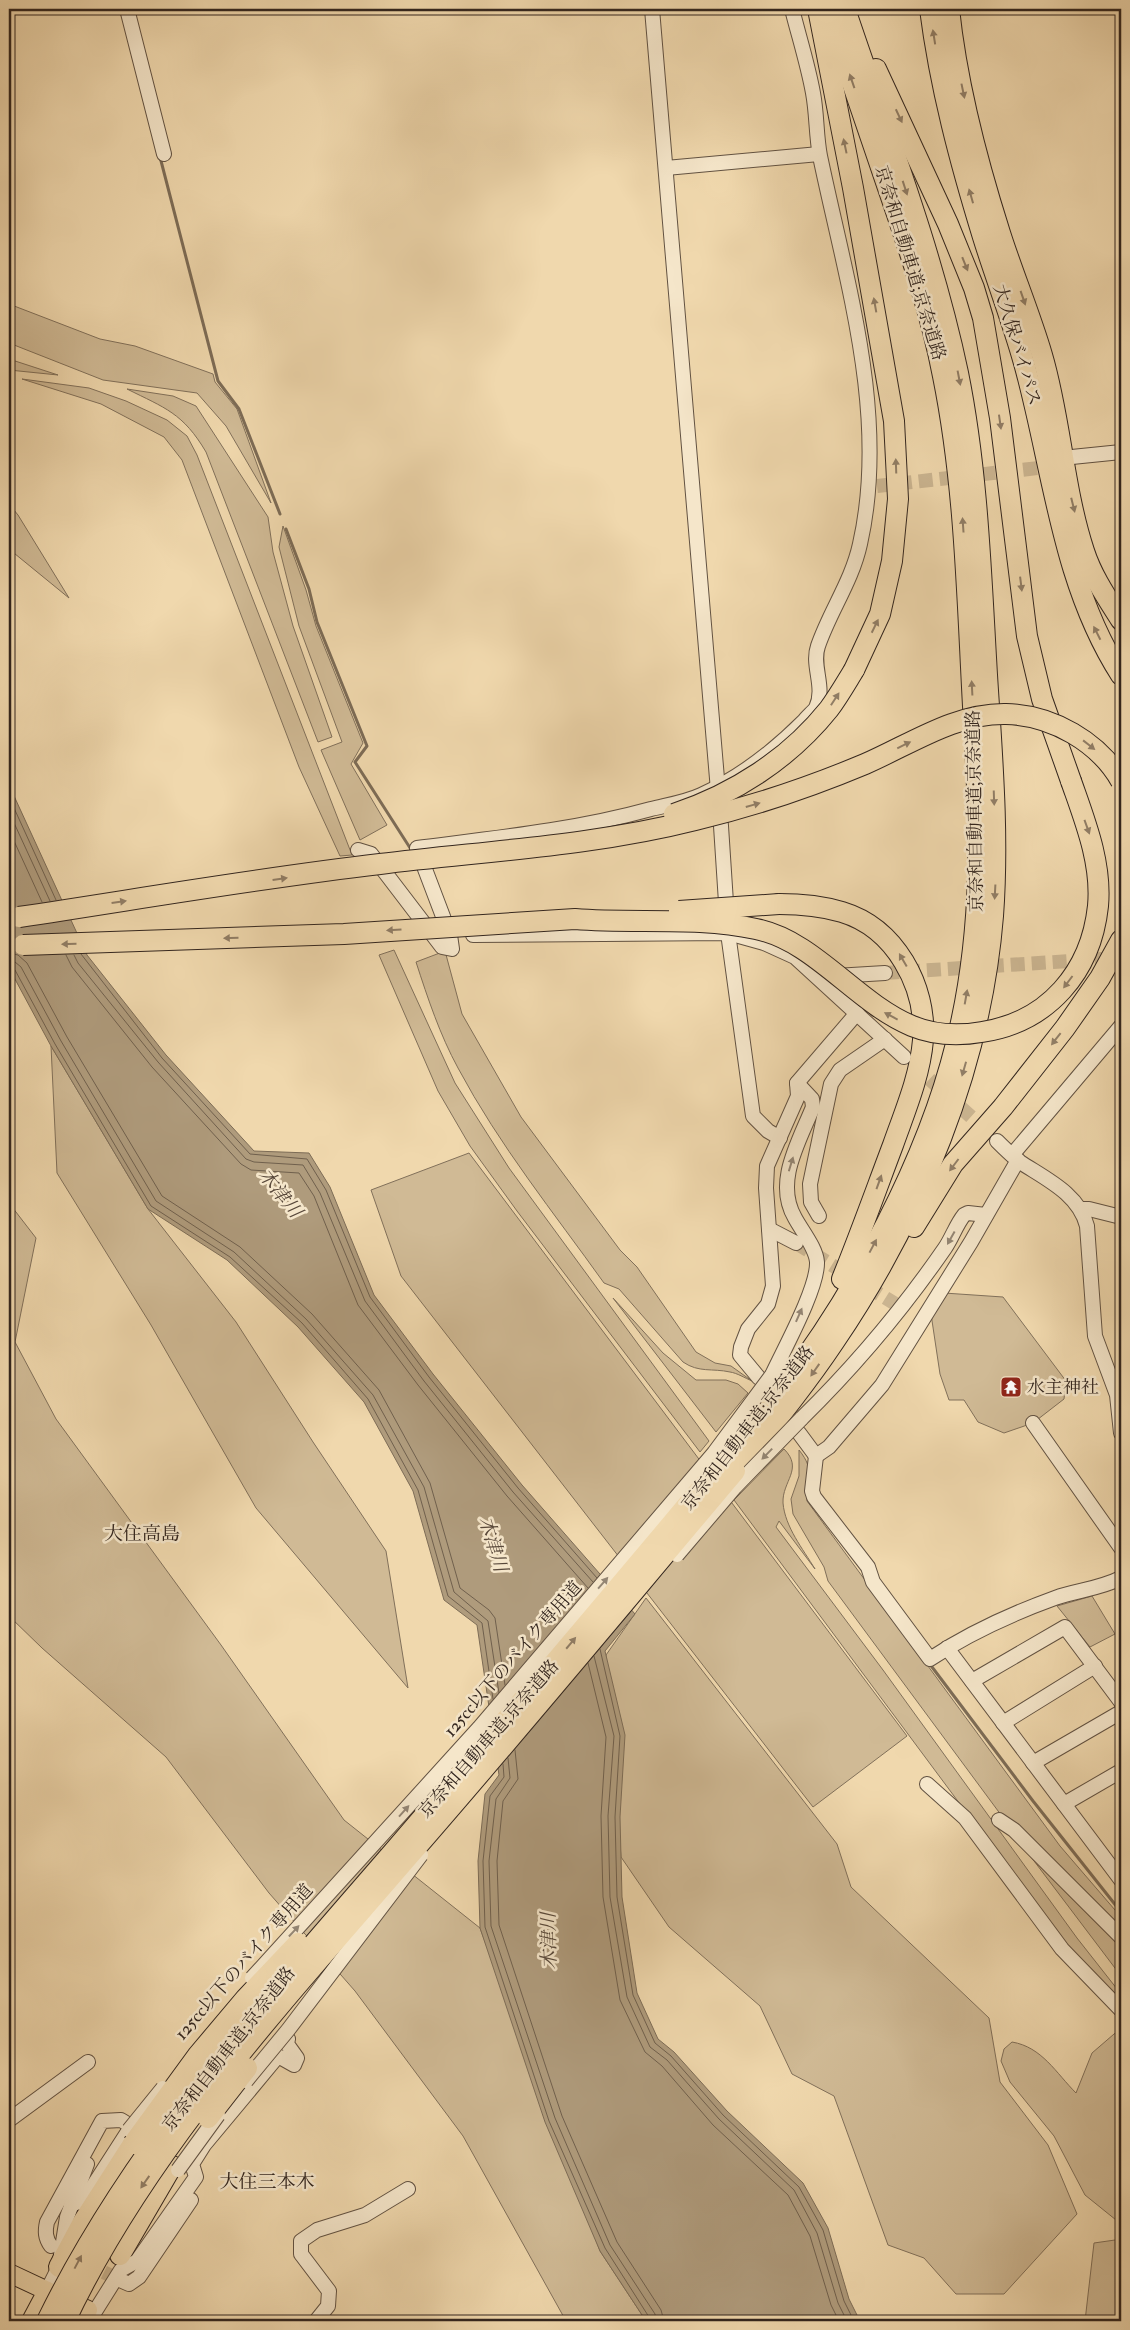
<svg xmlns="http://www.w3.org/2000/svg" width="1130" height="2330" font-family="'IM FELL Double Pica','Noto Serif JP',serif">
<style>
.green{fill:#d0ba95;stroke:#81705a}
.water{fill:#af9b7c;stroke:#7d6c56}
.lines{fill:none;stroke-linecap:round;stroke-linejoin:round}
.shore{stroke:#70604d;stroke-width:1}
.stream{stroke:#7d6c56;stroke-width:3}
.minor-tunnel{stroke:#cab490;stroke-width:14;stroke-dasharray:14 7;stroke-linecap:butt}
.minor-casing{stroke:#625242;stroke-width:16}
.major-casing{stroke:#32251e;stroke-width:20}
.highway-casing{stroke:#32251e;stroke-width:22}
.minor{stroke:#f5e6ca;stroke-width:14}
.major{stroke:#f0d8ad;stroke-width:18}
.highway{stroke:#f0d8ad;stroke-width:20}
.minor-bridge-casing{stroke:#625242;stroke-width:16;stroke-linecap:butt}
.highway-bridge-casing{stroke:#32251e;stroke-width:22;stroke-linecap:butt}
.minor-bridge{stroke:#f5e6ca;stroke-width:14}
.highway-bridge{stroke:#f0d8ad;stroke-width:20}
.oneway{fill:#917e66}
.oneway2{fill:#948674}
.labels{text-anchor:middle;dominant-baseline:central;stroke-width:5;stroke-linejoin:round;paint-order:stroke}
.street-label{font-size:18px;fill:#32251e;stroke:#f5e6ca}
.poi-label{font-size:18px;fill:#32251e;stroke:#f5e6ca;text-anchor:start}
.water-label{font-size:19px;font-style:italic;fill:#58483a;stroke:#f5e6ca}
.neighbourhood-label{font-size:19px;fill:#32251e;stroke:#f5e6ca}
</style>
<rect width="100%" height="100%" fill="#f0d8ad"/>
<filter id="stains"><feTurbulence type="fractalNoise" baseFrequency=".004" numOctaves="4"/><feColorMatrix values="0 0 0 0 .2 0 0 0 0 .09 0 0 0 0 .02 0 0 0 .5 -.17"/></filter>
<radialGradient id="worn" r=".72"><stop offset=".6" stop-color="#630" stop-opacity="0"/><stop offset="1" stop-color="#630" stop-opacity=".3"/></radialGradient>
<g class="green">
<path d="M9,304l91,35 35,7 78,28 2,8 22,27 34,94 -45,-77 -29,-33 -94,-13 -94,-37z"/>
<path d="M9,359l49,16 -49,-5z"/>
<path d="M22,379l67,9 37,13 41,19 20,16 10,19 155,400 -12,1 -41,-89 -117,-307 -18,-23 -63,-33z"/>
<path d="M127,389l46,7 23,10 72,111 5,35 20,74 39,111 -14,5 -112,-290c-23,-39 -41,-44 -79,-63z"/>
<path d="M9,504l9,11 51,83 -60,-49z"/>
<path d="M283,526l23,64 10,36 47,117 -12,21 36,61 -27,15 -39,-90 21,-8 -43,-116 -20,-79z"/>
<path d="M394,950l61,133 54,85 200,273 -9,11 -183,-241 -47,-65 -32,-55 -59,-136z"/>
<path d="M445,951l17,63 59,103 99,133 17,17 59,85 19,11 16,3 21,15c-7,-3 -15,-8 -22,-9 -18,-4 -31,1 -47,-10l-64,-73 -15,-6c-50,-70 -105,-138 -146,-215 -18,-33 -30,-69 -42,-106z"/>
<path d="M51,1046l97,163 88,113 77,120 73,109 22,137 -152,-180 -105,-183 -94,-152z"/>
<path d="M469,1153l438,583 -94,71 -412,-531 -30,-86z"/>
<path d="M9,1203l27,35 -21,104 41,77 165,226 123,175 136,108 120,323 46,70h-80l-103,-185 -108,-145 -86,-98 -103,-136 -124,-109 -33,-32z"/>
<path d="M944,1293l59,4 63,84 -2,18 -31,24 -29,10 -26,-11 -14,-22h-15l-9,-26 -9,-60z"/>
<path d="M613,1298l50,55 33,27h30l12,4 10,9 -32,39z"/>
<path d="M784,1449c20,20 -2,32 -1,54 2,24 20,46 32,66l-36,-48 -3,6 107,143 194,268 44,56v8l-54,-54 -333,-448z"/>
<path d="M799,1450c18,22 5,28 8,51l253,345 61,71v9l-4,3 -113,-110 -176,-238 -4,-14 -31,-53 -2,-15 8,-23z"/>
<path d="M1092,1596l23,38 -25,13 -33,-41z"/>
<path d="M646,1598l191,246 14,43 138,131 11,64 48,63 29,69 -73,80h-48l-32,-36 -36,-13 -54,-149 -42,-22 -32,-68 -91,-79 -48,-70 -15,-202z"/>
<path d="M1025,1849l95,92 1,35z"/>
<path d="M1121,2028v196l-36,-29 -31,-59 -44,-54 -9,-21 3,-12 8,-7c30,5 44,31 64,51l16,-40z"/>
<path d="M1115,2240l6,4v77h-36l9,-78z"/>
</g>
<path class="water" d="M9,785l78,170 79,100 88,96 55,2 21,34 44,108 59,79 89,111 113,129 -30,37 20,84 -5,82 2,80 15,96 21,46 16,13 53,59 76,72 25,45 21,71 11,22h-214l-46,-70 -55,-129 -65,-194 -2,-67 7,-67 14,-19 -22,-150 -33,-25 -31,-109 -49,-89 -66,-75 -71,-67 -79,-51 -97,-163 -42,-78z"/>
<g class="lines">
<g class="shore">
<path d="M9,797l47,103"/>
<path d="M9,812l41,89"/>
<path d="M9,830l33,72"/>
<path d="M9,953l9,2 9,8 40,74 95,159 78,51 72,67 67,76 51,93 30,105 29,22 6,8 10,67"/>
<path d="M81,954l81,104 88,96 57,5 19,31 44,107 59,80 89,111 79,90"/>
<path d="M66,955l6,12 80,100 89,97 10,6 48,3 15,23 44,109 60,80 89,111 81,92"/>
<path d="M74,955l4,8 80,99 88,97 8,3 49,3 17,28 45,108 59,80 89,111 80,90"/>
<path d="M9,961l6,1 6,5 40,74 95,160 78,51 72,67 67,76 51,92 30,105 34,29 11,72"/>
<path d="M9,967l6,3 40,74 96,162 79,51 72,66 66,76 50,91 30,106 34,27 11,76"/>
<path d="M600,1649l20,87 -5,81 2,80 16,98 22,48 16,13 52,59 76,72 24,43 21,71 10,20"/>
<path d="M594,1656l20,80 -6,80 2,81 17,100 23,50 17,13 52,59 75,71 23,43 21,70 9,18"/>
<path d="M588,1663l18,74 -5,79 2,81 17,103 25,52 17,14 51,59 75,70 22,41 21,69 8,16"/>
<path d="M515,1750l3,29 -15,22 -6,60 2,64 63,191 55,126 44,68 3,11"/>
<path d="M508,1758l2,20 -14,21 -7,62 2,65 64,192 55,127 45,69 1,7"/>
<path d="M503,1764l1,13 -14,19 -7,65 2,66 64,194 56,127 44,69 1,4"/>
</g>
<g class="stream">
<path d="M160,157l58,224 21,28 41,105"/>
<path d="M286,529l23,60 8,33 50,124 -12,16 57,89"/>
<path d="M929,1663l104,138 88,111"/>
</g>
<g class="minor-tunnel">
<path d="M877,486l179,-20"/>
<path d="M885,973l231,-15"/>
<path d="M914,1065l77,70"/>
<path d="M796,1243l111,68"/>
<path d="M85,2263l35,17"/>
</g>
<g class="minor-casing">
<g id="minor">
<path d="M127,9l37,145"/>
<path d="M652,9l69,817 7,107 36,10 31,14 109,100"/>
<path d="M666,168l153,-14"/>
<path d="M1062,458l59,-6"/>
<path d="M358,850l13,4 71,93 10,2 -2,-14 -33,-87c79,-10 158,-18 234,-39 16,-4 35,-7 50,-14 38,-17 74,-45 103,-74 3,-4 9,-9 12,-13 10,-21 -5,-42 2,-62 12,-35 34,-65 42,-102 29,-128 -14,-263 -40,-388 -4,-21 -3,-42 -7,-63 -5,-28 -14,-56 -21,-84"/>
<path d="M473,935l255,-2 25,183 15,15 12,7"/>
<path d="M835,976l50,-3"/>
<path d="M997,1141c7,7 15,15 23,21 26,17 59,32 67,64l8,110 22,59 4,38"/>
<path d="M1012,1155l109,-129"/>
<path d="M1082,1209h7l32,8"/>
<path d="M819,1216l-8,-14 -1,-18 21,-100 9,-14 45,-31"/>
<path d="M769,1229l27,14"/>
<path d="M772,1375c12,-26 46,-87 45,-113 -1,-14 -15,-31 -22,-44 -21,-36 4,-76 18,-111l-1,-8 -15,-16"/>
<path d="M759,1378l-19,-23 1,-8 7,-18 20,-25 5,-18 -7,-98 1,-22 31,-70 -1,-13 60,-70"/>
<path d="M801,1419c53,-52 102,-110 144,-171 7,-10 11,-23 19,-33l4,-2 18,2"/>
<path d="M1033,1423l88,125"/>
<path d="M799,1433l17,23 13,-9 53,-62 89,-143 47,-82"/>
<path d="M816,1456l-4,35 2,6 54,70 5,15 57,77c39,-26 81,-45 125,-61 23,-8 44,-9 66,-20"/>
<path d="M947,1648l174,232"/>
<path d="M972,1681l93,-54 56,75"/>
<path d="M1003,1723l92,-57"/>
<path d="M1033,1763l88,-51"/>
<path d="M927,1784l38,34 97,131 59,61"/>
<path d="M1064,1804l57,-33"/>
<path d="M999,1820l15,10 107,107"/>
<path d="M9,2120l79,-58"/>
<path d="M71,2205l13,-5 45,-70"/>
<path d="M51,2246c-6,-8 -6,-15 -4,-24l55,-101 19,-1 20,12"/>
<path d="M120,2280l9,4 10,-7 52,-77"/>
<path d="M47,2291l12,-24 8,-50 20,-53"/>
<path d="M89,2321l32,-51 16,-9 59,-84 -4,-13 12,-19 74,-89 16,9 3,-7 -10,-14 1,-5"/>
<path d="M316,2321l12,-15 1,-15 -28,-37v-13l16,-11 48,-15 43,-26"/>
</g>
</g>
<g class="major-casing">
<g id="major">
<path d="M9,2273l79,37 -5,11"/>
<path d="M31,2321l16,-30"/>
</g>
</g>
<g class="highway-casing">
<g id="highway">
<path d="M818,9l35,179 41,233 4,78 -6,62 -12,53 -26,56"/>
<path d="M930,9c10,78 30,153 53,228 13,42 29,83 41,126 29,104 37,219 97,312"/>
<path d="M949,9c8,76 28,152 51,224 13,41 30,81 42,122 19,64 21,132 42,196 8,25 23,47 37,69"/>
<path d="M876,69l72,155 26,64 9,30 17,100 27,218 15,63 29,82"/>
<path d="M779,904c21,0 43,2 63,8 53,16 85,74 81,128 -3,36 -18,71 -30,105 -17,45 -33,90 -51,134"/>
<path d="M914,1227l39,-63 50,-57 62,-79 35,-50 21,-38"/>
<path d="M726,1459c20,-24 39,-48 58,-72 73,-96 143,-226 172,-343 29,-116 24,-220 17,-338 -6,-110 -8,-221 -30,-330 -12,-63 -33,-124 -54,-185 -20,-60 -41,-121 -62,-182"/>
<path d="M735,1471c34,-42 69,-84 99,-129 85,-125 147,-275 159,-426 6,-80 -1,-161 -6,-241 -6,-101 -9,-203 -29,-302 -26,-124 -73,-244 -113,-364"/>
<path d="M120,2255l52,-89"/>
<path d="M59,2267l24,-45 50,-78"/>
</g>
</g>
<use href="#minor" class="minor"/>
<use href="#major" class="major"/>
<use href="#highway" class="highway"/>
<g class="minor-bridge-casing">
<g id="minor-bridge">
<path d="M677,1555l58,-68 66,-68"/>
<path d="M252,1978l227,-250 235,-275 58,-78"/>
<path d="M246,2081l42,-51 133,-175"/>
<path d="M129,2130l34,-42"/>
<path d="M178,2170l40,-55"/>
</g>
</g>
<g class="highway-bridge-casing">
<g id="highway-bridge">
<path d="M674,814c60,-20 115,-55 155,-105 9,-12 17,-26 25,-39"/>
<path d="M679,911l100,-7"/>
<path d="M19,917c120,-18 240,-39 361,-53 105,-13 212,-18 315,-44 59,-14 115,-33 170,-56 46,-20 90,-51 141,-50 46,1 93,28 115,67"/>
<path d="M23,945l321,-11 231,-15c60,5 121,-3 181,10 59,12 99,73 156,97 22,9 47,10 70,6 66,-10 109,-60 116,-126 4,-43 -13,-85 -27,-125"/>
<path d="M208,2118l39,-50"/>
<path d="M133,2144l65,-89 48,-57 52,-55"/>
<path d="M47,2321c86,-176 220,-323 347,-470 112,-130 222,-261 332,-392"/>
<path d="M65,2321c81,-172 219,-320 342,-463 111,-127 219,-258 328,-387"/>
</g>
</g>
<use href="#minor-bridge" class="minor-bridge"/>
<use href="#highway-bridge" class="highway-bridge"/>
</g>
<defs><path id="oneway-solid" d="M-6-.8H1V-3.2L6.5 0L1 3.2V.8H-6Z" transform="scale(1.25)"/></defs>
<g class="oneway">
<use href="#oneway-solid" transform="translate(934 37) rotate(-99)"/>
<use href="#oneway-solid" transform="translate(852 81) rotate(-109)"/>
<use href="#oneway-solid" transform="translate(963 91) rotate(78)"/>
<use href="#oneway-solid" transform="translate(899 116) rotate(65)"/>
<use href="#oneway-solid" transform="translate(845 146) rotate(-102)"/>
<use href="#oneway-solid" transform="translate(905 188) rotate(72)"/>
<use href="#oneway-solid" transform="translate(971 196) rotate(-106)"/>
<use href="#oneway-solid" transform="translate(965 264) rotate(68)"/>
<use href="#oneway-solid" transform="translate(1023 298) rotate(71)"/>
<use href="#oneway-solid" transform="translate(875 305) rotate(-100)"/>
<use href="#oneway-solid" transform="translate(959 378) rotate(79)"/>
<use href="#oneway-solid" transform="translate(1000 422) rotate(82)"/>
<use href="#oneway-solid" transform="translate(896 466) rotate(-92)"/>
<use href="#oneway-solid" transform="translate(1073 505) rotate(76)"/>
<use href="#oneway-solid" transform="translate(963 525) rotate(-94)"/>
<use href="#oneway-solid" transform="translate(1021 584) rotate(83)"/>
<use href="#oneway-solid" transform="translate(875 626) rotate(-64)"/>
<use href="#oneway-solid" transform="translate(1097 633) rotate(-117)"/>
<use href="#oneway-solid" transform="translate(972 688) rotate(-93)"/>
<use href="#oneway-solid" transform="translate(835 699) rotate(-57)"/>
<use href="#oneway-solid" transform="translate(904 745) rotate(-26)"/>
<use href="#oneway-solid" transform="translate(1089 745) rotate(38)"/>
<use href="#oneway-solid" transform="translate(994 798) rotate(88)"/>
<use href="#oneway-solid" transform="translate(753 805) rotate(-16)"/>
<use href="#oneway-solid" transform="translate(1087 827) rotate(70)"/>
<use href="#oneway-solid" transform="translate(280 879) rotate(-8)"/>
<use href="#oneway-solid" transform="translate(995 892) rotate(93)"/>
<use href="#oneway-solid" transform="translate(119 902) rotate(-8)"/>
<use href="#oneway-solid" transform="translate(394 930) rotate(176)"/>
<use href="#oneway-solid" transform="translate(231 938) rotate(178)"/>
<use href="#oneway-solid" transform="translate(69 944) rotate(178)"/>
<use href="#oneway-solid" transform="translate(903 960) rotate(-120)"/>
<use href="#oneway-solid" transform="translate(1068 982) rotate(127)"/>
<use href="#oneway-solid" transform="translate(966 997) rotate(-80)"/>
<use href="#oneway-solid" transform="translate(891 1016) rotate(-152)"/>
<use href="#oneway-solid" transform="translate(1056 1039) rotate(128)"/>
<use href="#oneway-solid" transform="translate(964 1069) rotate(106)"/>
<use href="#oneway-solid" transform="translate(954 1165) rotate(127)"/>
<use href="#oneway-solid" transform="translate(879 1182) rotate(-70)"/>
<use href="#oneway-solid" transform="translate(873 1246) rotate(-62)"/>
<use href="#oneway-solid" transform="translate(815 1370) rotate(125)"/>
<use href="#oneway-solid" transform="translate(571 1643) rotate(-50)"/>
<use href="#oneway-solid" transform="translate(145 2182) rotate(125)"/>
<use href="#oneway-solid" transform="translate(78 2262) rotate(-62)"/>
</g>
<g class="oneway2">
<use href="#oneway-solid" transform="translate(791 1164) rotate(-73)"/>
<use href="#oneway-solid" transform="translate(951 1238) rotate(119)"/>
<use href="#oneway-solid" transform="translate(799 1315) rotate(-66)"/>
<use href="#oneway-solid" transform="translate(767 1454) rotate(134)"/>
<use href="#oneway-solid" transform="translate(603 1583) rotate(-49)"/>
<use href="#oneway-solid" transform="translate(404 1811) rotate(-48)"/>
<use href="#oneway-solid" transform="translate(294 1931) rotate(-47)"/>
</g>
<defs>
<g id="temple-square" transform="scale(1.125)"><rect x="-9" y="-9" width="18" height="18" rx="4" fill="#8f2418" stroke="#f5e6ca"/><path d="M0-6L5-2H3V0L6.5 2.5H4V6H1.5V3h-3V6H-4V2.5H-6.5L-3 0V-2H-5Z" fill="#fff"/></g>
</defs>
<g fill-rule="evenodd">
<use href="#temple-square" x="1011" y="1387"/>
</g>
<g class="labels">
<g class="street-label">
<text transform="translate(910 263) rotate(73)">京奈和自動車道;京奈道路</text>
<text transform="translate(1017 345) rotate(73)">大久保バイパス</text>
<text transform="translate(975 811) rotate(-91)">京奈和自動車道;京奈道路</text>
<text transform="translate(748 1428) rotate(-52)">京奈和自動車道;京奈道路</text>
<text transform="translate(513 1659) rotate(-49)">125cc以下のバイク専用道</text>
<text transform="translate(489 1739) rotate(-49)">京奈和自動車道;京奈道路</text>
<text transform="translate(244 1962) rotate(-49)">125cc以下のバイク専用道</text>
<text transform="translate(229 2049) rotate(-52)">京奈和自動車道;京奈道路</text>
</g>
<g class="poi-label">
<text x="1027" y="1387">水主神社</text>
</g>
<g class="water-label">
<text transform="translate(280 1193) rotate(51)">木津川</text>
<text transform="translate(493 1544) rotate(73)">木津川</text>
<text transform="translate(549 1941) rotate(-91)">木津川</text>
</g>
<g class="neighbourhood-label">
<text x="142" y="1534">大住高島</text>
<text x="267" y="2182">大住三本木</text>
</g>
</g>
<rect width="1130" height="2330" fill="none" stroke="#f0d8ad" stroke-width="30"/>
<rect x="10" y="10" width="1110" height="2310" fill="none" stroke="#32251e" stroke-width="2.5"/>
<rect x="15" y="15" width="1100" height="2300" fill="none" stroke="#32251e"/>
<rect width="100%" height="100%" filter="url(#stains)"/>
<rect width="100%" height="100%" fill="url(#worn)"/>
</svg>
